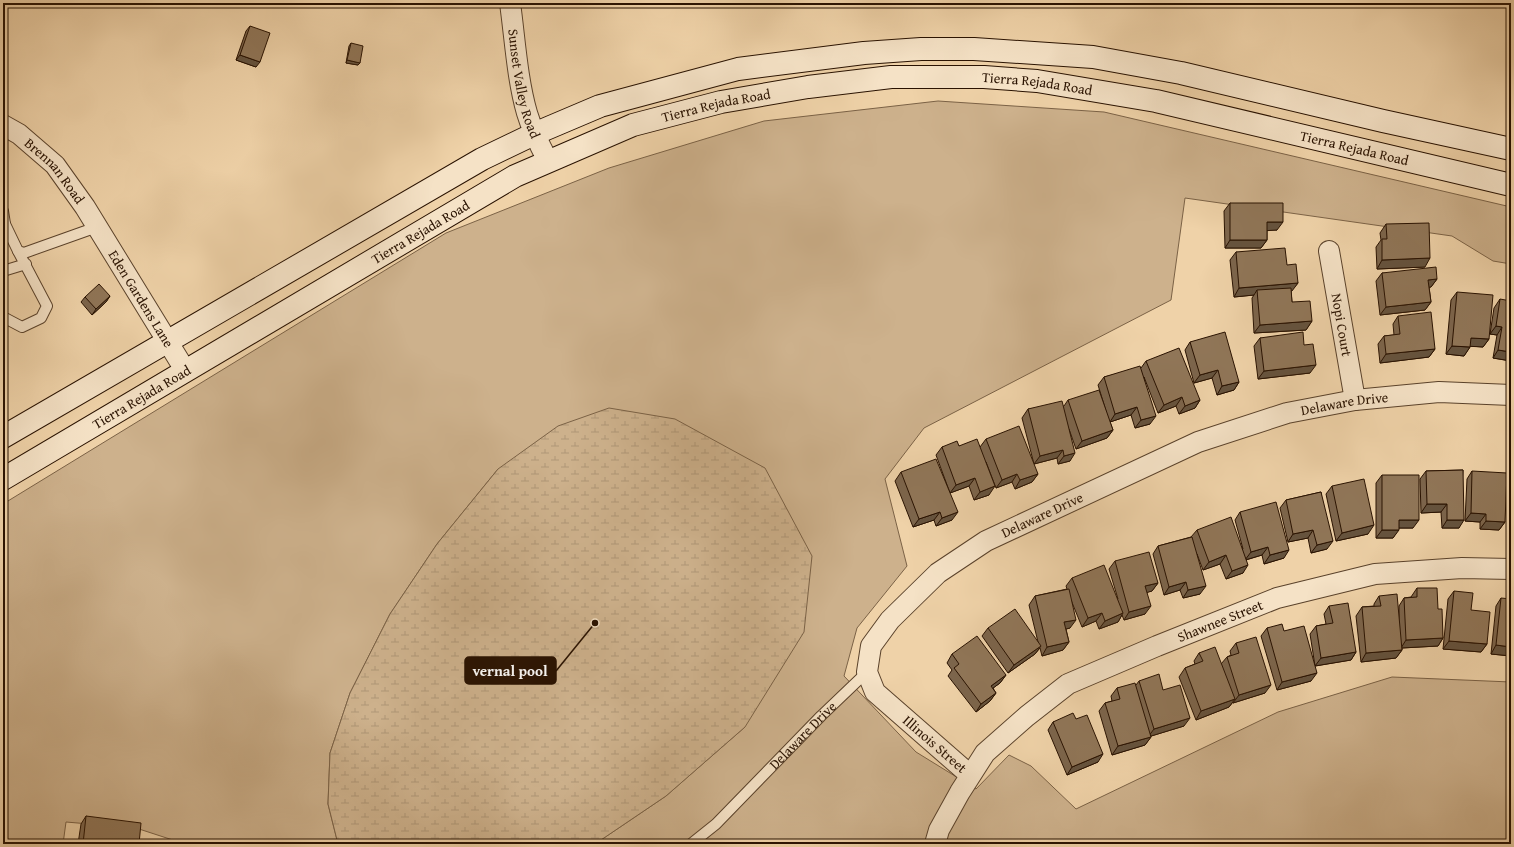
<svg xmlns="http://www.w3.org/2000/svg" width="1514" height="847" font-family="'Gentium Book Plus',serif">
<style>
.grass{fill:#cdb18c;stroke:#7b6246}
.wetland{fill:url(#wetland-marsh);stroke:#7b6246}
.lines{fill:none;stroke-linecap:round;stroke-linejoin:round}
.service-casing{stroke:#5a422b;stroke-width:12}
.minor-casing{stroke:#5a422b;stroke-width:22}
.secondary-casing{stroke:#291201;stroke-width:24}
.service{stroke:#f5e2c6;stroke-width:10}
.minor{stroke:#f5e2c6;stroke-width:20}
.secondary{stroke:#f5e2c6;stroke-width:22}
.wall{fill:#7c654c;stroke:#291201}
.shaded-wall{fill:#65533e;stroke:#291201}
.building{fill:#907658;stroke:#291201}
.labels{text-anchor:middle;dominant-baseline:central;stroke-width:3;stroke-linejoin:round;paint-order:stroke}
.street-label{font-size:14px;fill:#291201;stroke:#f5e2c6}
.leader{fill:none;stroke:#291201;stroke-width:1.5}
.callout-dot{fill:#291201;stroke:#f5e2c6;stroke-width:1.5}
.callout{fill:#291201;stroke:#291201;stroke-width:1.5}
.callout-label{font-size:15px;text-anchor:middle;font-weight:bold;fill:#fff}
</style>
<defs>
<pattern id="wetland-marsh" width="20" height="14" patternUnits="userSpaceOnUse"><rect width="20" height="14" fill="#cdb18c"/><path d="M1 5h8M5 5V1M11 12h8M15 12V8" fill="none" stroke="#b09777"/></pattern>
</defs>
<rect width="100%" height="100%" fill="#efd2a8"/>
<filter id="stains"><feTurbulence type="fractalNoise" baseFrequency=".005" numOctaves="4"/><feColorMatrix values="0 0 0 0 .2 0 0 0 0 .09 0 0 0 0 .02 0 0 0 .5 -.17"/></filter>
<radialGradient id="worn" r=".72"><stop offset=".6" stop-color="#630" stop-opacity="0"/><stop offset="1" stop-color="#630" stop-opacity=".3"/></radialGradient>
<path class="grass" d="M938,101l166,11 407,95v57l-18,-3 -41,-25 -267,-38 -14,102 -247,128 -39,51 22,87 -50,62 -13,48 72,76 60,37 33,-34 22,11 45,43 202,-97 114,-35 119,5v162h-916l71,-48 79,-69 -247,-258 -61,75 -47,70 -40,79 -20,60 -2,51 10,40h-153l-49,-16 -70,-6 -3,22h-60v-340l443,-271 163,-65 155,-47z"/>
<path class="wetland" d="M609,408l66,11 90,49 47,88 -8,76 -59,95 -79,69 -71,48h-257l-10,-40 2,-51 20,-60 40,-79 47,-70 61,-75 60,-43z"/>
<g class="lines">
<g class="service-casing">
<g id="service">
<path d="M3,211l2,13"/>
<path d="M3,224h2l13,27 6,2 73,-26"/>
<path d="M3,271l23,-7"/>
<path d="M3,317l19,10 19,-9 6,-12 -29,-55"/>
<path id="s1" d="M691,844l25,-20 105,-108 46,-44"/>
</g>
</g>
<g class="minor-casing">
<g id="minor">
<path id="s2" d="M510,3c5,36 7,75 17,110 5,17 13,33 21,48"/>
<path id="s3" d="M3,125l16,9 36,31 30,42 100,163"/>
<path id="s4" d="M1329,251l26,149"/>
<path id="s5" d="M970,775l-95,-83 -8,-20 4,-26 19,-26 48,-47 48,-32 212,-99 89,-29 68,-13 84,-8 72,3"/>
<path id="s6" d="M935,844l4,-14 21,-38 25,-39 42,-37 41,-32 89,-38 120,-48 98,-24 87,-6 49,1"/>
</g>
</g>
<g class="secondary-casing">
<g id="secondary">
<path d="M3,437l479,-278 52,-25 66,-28 138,-37 126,-16 57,-4h53l119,8 88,16 202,48 128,28"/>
<path id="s7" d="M3,479l512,-303 118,-51 88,-23 87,-15 83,-10h93l53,4 119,20 355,84"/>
</g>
</g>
<use href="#service" class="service"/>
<use href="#minor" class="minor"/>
<use href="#secondary" class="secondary"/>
</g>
<g class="wall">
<path d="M250,26l6,41 -20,-7 10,-29z"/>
<path d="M351,43l9,20 -2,2 -12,-2 3,-17z"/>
<path d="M1230,203l47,27h-10v10l-6,8h-36l-1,-37z"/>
<path d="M1386,224l39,43 -48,2 -1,-22 5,-7 -1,-7z"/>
<path d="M1236,252l51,13 11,18 -7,8 1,11 20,19 -6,9 -52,3 -2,-35 2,-3 -20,2 -4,-37z"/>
<path d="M1382,273l55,6 -6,8h-2l2,15 -6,8 -45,5 -4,-34z"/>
<path d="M1457,292l32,47 -6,8 -13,-1v1l-6,9 -18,-2 5,-54z"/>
<path d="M110,296l-4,6 -14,13 -11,-13 4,-5z"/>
<path d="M1500,299l11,62 -18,-3 4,-23 -7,-1 4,-26z"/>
<path d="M1398,316l37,33 -6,8 -49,6 -2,-19 6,-8 10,-1 -1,-11z"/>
<path d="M1260,338l44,7 6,28 -52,6 -4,-33z"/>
<path d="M1190,342l49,40 -5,8 -17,5 -5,-17 -18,5 -9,-33z"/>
<path d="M1146,361l54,39 -5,8 -16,6 -3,-8 -18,7 -14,-36 6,47 -15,4 -4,-13 -21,7 3,8 -6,8 -31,11 -7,-20 1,32 -12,3 -1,-6 -23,6 -12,-46 6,-9 36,-3 4,-6 38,11 -8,-26 6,-8 37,-9z"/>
<path d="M986,439l52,35 -6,8 -17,7 -3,-7 -16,6 -10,-26 3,33 -15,5 -5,-14 -19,7 -14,-38 6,-8 17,-1 21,1z"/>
<path d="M1463,470l-4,58h-17l-1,-16 -20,1 -1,-34 6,-8z"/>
<path d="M1472,471l33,51 -6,8 -19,-1v-7l-15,-1 2,-42z"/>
<path d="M901,472l51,48 -16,6 -2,-6 -21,7 -18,-46z"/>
<path d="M1382,475l31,53h-14l-6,10h-17v-55z"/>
<path d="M1332,486l36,48 -32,7 -10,-47z"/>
<path d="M1321,492l6,57 -16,4 -3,-15 -20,4 -8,-34 6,-8z"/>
<path d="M1240,512l44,46 -20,6 -2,-9 -16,5 -3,13 -17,6 -6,-15 -17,6 -6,-16 3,40 -17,4 -3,-8 -16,5 -11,-41 5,-8 33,-9 6,-7 46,19 -8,-29z"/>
<path d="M1115,561l43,22 -6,8 -5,1 -2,22 -21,6 -2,-5 -4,7 -19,7 -3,-8 -14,6 -11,-27 -1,28 -4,1 3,13 -6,8 -21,6 -2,-8 -5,6 -27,19 -26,-37 6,-8 50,14 -9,-37 6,-9 32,-7 -1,-3 6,-8 46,21 -9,-30z"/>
<path d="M1417,588l21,21 5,29 -5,8 -36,2v2l-6,8 -35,4 -5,-46 6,-9 12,-1v-2l5,-8 20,27v-17l5,-8 7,-1z"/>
<path d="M1454,591l17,19 16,34 -6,8 -38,-3 5,-50z"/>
<path d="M1501,598l10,58 -20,-2 5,-48z"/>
<path d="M1329,606l27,46 -5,8 -36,6 -5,-32 6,-8 10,-2 -2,-10z"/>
<path d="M1267,628l17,3 27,50 -34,9 -16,-54z"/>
<path d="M1236,643l29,50 -32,10v-1l-4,5 -33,13 -17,-43 6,-9 10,-4 -1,-3 5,-8 22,11 6,-7 4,-2 -1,-4z"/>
<path d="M952,654l54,21 -6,8 -7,5 3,5 -6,8 -14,11 -28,-36 4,-6 -5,-7z"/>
<path d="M1139,681l24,9 21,36 -33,10v1l-6,8 -33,10 -13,-44 6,-8 7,-2 -1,-5 6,-8 19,-3z"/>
<path d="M1076,719l22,43 -31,13 -19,-45 5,-8z"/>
<path d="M86,816l53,28h-61l3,-20z"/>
</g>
<g class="shaded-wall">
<path d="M240,55l20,7 -4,5 -20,-7z"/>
<path d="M347,60l13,3 -2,2 -12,-2z"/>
<path d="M1267,222h16l-6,8 -16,1z"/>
<path d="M1230,240h37l-6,8h-36z"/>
<path d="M1430,258l-5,9 -48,2 5,-9z"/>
<path d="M1437,279l-6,8 -8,1 5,-8z"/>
<path d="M1298,283l-6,8 -34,3 -1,-4 -3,5 -20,2 5,-9z"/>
<path d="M110,296l-4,6 -14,13 4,-6z"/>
<path d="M1431,302l-6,8 -45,5 6,-8z"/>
<path d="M1312,321l-6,9 -52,3 6,-8z"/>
<path d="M1496,326l6,1 -5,8 -7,-1z"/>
<path d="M1471,338l18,1 -6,8 -18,-1z"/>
<path d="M1452,346l18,1 -6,9 -18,-2z"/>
<path d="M1435,349l-6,8 -49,6 6,-9z"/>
<path d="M1498,350l13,2v9l-18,-3z"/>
<path d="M1316,365l-6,8 -52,6 6,-8z"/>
<path d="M1218,370l-6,8 -18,5 6,-8z"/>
<path d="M1239,382l-5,8 -17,5 5,-9z"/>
<path d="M1182,397l-6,9 -18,7 6,-8z"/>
<path d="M1200,400l-5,8 -16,6 6,-8z"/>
<path d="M1137,407l-6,8 -21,7 5,-8z"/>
<path d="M1156,416l-6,8 -15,4 6,-8z"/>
<path d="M1113,430l-6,8 -31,11 6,-8z"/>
<path d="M1063,450l-6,8 -23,6 6,-8z"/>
<path d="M1075,453l-5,8 -12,3 6,-8z"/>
<path d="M1017,474l-5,8 -16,6 6,-8z"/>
<path d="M1038,474l-6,8 -17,7 5,-9z"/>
<path d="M975,478l-6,8 -19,7 6,-8z"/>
<path d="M995,486l-6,9 -15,5 6,-8z"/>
<path d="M1427,504h20l-6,8 -20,1z"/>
<path d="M940,512l-6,8 -21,7 6,-8z"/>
<path d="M958,512l-6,8 -16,6 6,-8z"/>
<path d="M1471,513l15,1 -6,8 -15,-1z"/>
<path d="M1399,520h20l-6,8h-20z"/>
<path d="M1447,520h17l-5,8h-17z"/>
<path d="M1486,521l19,1 -6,8 -19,-1z"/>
<path d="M1374,525l-6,9 -32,7 6,-8z"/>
<path d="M1313,530l-5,8 -20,4 5,-8z"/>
<path d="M1382,530h17l-6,8h-17z"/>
<path d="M1333,541l-6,8 -16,4 6,-8z"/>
<path d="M1268,547l-6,8 -17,5 6,-8z"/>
<path d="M1289,550l-5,8 -20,6 6,-9z"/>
<path d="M1226,555l-6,9 -17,6 6,-8z"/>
<path d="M1248,565l-5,8 -17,6 6,-8z"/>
<path d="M1186,582l-6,8 -16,5 5,-8z"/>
<path d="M1158,583l-6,8 -13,4 6,-9z"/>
<path d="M1206,586l-6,8 -17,4 5,-8z"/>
<path d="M1151,606l-6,8 -21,6 5,-8z"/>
<path d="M1102,613l-6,8 -14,6 6,-9z"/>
<path d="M1123,613l-5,9 -19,7 6,-8z"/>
<path d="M1076,620l-6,8 -12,3 6,-9z"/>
<path d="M1443,638l-5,8 -37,2 5,-8z"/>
<path d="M1449,641l38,3 -6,8 -38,-3z"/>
<path d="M1069,642l-6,8 -21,6 5,-9z"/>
<path d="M1496,645l15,2v9l-20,-2z"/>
<path d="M1041,646l-6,8 -27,19 6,-8z"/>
<path d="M1402,650l-6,8 -35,4 5,-9z"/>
<path d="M1356,652l-5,8 -36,6 6,-8z"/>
<path d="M1317,673l-6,8 -34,9 5,-8z"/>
<path d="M1006,675l-6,8 -15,11 6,-8z"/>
<path d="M1271,685l-6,8 -32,10 6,-8z"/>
<path d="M996,693l-6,8 -14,11 5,-8z"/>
<path d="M1235,699l-6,8 -33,13 5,-9z"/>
<path d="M1190,718l-6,8 -36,11 6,-8z"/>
<path d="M1151,737l-6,8 -33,10 6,-9z"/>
<path d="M1103,754l-5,8 -31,13 5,-8z"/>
</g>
<g class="building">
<path d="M250,26l20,7 -10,29 -20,-7z"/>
<path d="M351,43l12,3 -3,17 -13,-3z"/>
<path d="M1230,203h53v19h-16v18h-37z"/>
<path d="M1429,223l1,35 -48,2v-21h5l-1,-15z"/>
<path d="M1285,248l2,17 9,-1 2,19 -59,5 -3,-36z"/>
<path d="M1436,267l1,12 -9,1 3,22 -45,5 -4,-34z"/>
<path d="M99,284l11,12 -14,13 -11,-12z"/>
<path d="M1291,288l1,14 18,-1 2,20 -52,4 -3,-35z"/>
<path d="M1457,292l36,3 -4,44 -18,-1 -1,9 -18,-1z"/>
<path d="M1500,299l11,2v51l-13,-2 4,-23 -6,-1z"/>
<path d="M1431,312l4,37 -49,5 -2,-18 16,-2 -2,-18z"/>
<path d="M1225,332l14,50 -17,4 -4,-16 -18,5 -10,-33z"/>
<path d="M1303,332l1,13 9,-1 3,21 -52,6 -4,-33z"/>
<path d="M1179,348l21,52 -15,6 -3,-9 -18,8 -18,-44z"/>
<path d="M1140,366l16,50 -15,4 -4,-13 -22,7 -11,-37z"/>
<path d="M1099,390l14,40 -31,11 -14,-41z"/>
<path d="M1062,401l13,52 -11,3 -1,-6 -23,6 -12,-47z"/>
<path d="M1019,426l19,48 -18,6 -3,-6 -15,6 -16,-41z"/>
<path d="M977,439l18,47 -15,6 -5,-14 -19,7 -14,-38 15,-6 2,5z"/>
<path d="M936,459l22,53 -16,6 -2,-6 -21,7 -18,-47z"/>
<path d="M1463,470l1,50h-17v-16h-20l-1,-33z"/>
<path d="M1472,471l35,2 -2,49 -19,-1v-7l-15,-1z"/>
<path d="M1382,475h37v45h-20v10h-17z"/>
<path d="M1364,479l10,46 -32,8 -10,-47z"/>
<path d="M1321,492l12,49 -16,4 -4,-15 -20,4 -7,-34z"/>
<path d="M1276,502l13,48 -19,5 -2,-8 -17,5 -11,-40z"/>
<path d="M1231,517l17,48 -16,6 -6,-16 -17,7 -12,-32z"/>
<path d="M1192,537l14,49 -18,4 -2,-8 -17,5 -11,-41z"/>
<path d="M1149,552l9,31 -13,3 6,20 -22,6 -14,-51z"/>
<path d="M1104,565l19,48 -18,8 -3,-8 -14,5 -16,-40z"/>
<path d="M1417,588h20l1,21h4l1,29 -37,2 -2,-42 13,-1z"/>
<path d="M1069,589l7,31 -12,2 5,20 -22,5 -12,-51z"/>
<path d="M1454,591l19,2 -2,17 19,2 -3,32 -38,-3z"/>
<path d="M1397,594l5,56 -36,3 -4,-46 19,-1 -2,-10z"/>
<path d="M1501,598l10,1v48l-15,-2z"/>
<path d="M1348,603l8,49 -35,6 -5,-32 17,-3 -4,-17z"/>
<path d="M1015,609l26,37 -27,19 -26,-37z"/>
<path d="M1282,624l2,7 20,-5 13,47 -35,9 -15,-54z"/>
<path d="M977,636l29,39 -15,11 5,7 -15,11 -27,-36 5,-4 -7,-10z"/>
<path d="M1256,637l15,48 -32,10 -12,-38 12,-4 -3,-10z"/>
<path d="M1215,647l20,52 -34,12 -16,-43 18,-7 -4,-8z"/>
<path d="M1159,674l4,16 17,-5 10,33 -36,11 -15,-48z"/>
<path d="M1135,683l16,54 -33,9 -13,-43 15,-4 -3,-11z"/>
<path d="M1073,713l3,6 11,-4 16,39 -31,13 -19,-45z"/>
<path d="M86,816l55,7 -2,21h-56z"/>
</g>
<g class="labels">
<g class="street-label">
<text stroke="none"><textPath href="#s2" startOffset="82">Sunset Valley Road</textPath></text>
<text stroke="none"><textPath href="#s7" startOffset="1133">Tierra Rejada Road</textPath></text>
<text stroke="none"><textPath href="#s7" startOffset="809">Tierra Rejada Road</textPath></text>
<text stroke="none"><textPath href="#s7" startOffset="1457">Tierra Rejada Road</textPath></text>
<text stroke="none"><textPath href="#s3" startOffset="70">Brennan Road</textPath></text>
<text stroke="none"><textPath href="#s7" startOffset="485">Tierra Rejada Road</textPath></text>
<text stroke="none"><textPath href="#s3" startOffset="225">Eden Gardens Lane</textPath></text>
<text stroke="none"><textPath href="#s4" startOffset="75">Nopi Court</textPath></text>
<text stroke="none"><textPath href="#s7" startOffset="161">Tierra Rejada Road</textPath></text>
<text stroke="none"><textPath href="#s5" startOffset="717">Delaware Drive</textPath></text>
<text stroke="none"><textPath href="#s5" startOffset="393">Delaware Drive</textPath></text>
<text stroke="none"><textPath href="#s6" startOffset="377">Shawnee Street</textPath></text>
<text stroke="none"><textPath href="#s1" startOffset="156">Delaware Drive</textPath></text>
<text transform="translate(935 744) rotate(41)">Illinois Street</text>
</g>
</g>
<path class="leader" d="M595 623L556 671"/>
<circle class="callout-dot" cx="595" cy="623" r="4"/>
<rect class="callout" x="465" y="657" width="91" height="27" rx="4"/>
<g class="callout-label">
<text x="510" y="676">vernal pool</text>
</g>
<rect width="1514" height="847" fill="none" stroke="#efd2a8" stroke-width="16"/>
<rect x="4" y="4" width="1506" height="839" fill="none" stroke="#291201" stroke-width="2"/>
<rect x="8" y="8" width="1498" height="831" fill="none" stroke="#291201"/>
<rect width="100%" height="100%" filter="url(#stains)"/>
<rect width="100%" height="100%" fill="url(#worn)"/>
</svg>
